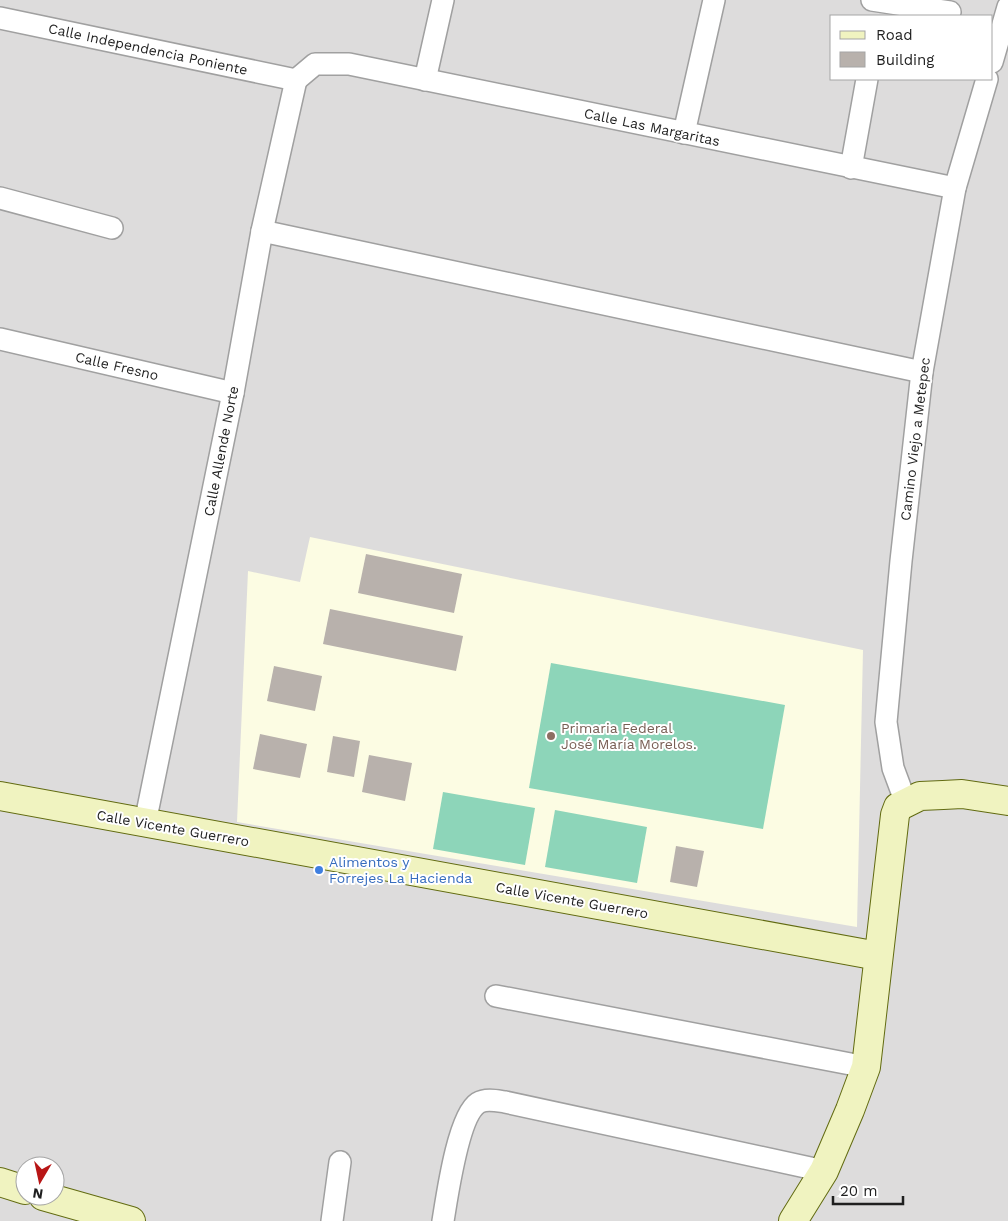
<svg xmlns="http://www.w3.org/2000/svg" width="1008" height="1221" font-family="'Work Sans',sans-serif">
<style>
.residential{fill:#dddcdc;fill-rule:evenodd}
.education{fill:#fcfce3}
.pitch{fill:#8dd5b9}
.building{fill:#b8b1ac}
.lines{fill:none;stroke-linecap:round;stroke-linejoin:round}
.street-casing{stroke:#a0a0a0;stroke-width:24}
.secondary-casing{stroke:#626b11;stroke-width:30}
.street{stroke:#fff;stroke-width:21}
.secondary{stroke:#f0f3c0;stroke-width:28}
.education-dot{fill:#8d6e63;stroke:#fff;stroke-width:2}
.shop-dot{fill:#3f7fe0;stroke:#fff;stroke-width:2}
.labels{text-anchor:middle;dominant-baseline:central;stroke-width:4;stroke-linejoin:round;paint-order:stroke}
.street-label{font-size:14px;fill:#1f1f1f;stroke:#fff}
.education-label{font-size:14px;fill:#785e54;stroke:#fff;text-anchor:start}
.shop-label{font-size:14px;fill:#366cbe;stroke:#fff;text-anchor:start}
</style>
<rect width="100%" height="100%" fill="#efece6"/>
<path class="residential" d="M0,0h1008v1221h-1008zM832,16h160v63h-160zM25,1166h30v30h-30z"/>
<path class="education" d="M310,537l553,113 -6,277 -620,-105 11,-251 52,11z"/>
<g class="pitch">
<path d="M551,663l234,42 -22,124 -234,-41z"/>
<path d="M443,792l92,16 -10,57 -92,-16z"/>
<path d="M555,810l92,17 -10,56 -92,-16z"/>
</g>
<g class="building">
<path d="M366,554l96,20 -8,39 -96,-20z"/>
<path d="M330,609l133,27 -7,35 -133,-27z"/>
<path d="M274,666l48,10 -7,35 -48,-10z"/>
<path d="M260,734l47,10 -7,34 -47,-9z"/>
<path d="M333,736l27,5 -6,36 -27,-5z"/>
<path d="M369,755l43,8 -7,38 -43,-9z"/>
<path d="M676,846l28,5 -7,36 -27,-5z"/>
</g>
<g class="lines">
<g class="street-casing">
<g id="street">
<path d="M872,0l78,12"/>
<path d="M0,18l296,62"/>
<path d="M992,62l16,-55"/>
<path d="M296,80l19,-16h34l606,124"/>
<path d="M425,80l18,-80"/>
<path d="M684,133l30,-133"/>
<path d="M851,168l16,-89"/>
<path d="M0,198l112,30"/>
<path d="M262,231l660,141"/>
<path d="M0,339l233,54"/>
<path d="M906,803l-13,-35 -7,-46 15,-161 21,-189 33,-184 32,-109"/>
<path d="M145,823l88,-430 29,-162 34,-151"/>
<path d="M496,996l370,71"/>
<path d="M332,1221l8,-59"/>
<path d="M443,1221c4,-24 15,-105 35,-118 8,-5 20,-2 27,-1l319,69"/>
</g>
</g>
<g class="secondary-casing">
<g id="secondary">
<path d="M0,796l878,160"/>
<path d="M0,1182l25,8"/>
<path d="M43,1196l88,25"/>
<path d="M793,1221l31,-50 26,-61 16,-43 29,-252 3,-8 22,-11 23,-1 19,-1 46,7"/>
</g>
</g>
<use href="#street" class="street"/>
<use href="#secondary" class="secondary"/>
</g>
<circle class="education-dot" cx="551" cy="736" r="5"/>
<circle class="shop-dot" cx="319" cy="870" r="5"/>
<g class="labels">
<g class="street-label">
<text transform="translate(148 49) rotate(12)">Calle Independencia Poniente</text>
<text transform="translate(652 127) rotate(12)">Calle Las Margaritas</text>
<text transform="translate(117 366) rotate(13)">Calle Fresno</text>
<text transform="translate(915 439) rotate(-83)">Camino Viejo a Metepec</text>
<text transform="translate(221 451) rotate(-79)">Calle Allende Norte</text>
<text transform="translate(173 828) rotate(10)">Calle Vicente Guerrero</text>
<text transform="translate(572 900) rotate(10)">Calle Vicente Guerrero</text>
</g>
<g class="education-label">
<text x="561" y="728">Primaria Federal<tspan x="561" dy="16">José María Morelos.</tspan></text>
</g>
<g class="shop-label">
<text x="329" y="862">Alimentos y<tspan x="329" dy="16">Forrejes La Hacienda</tspan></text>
</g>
</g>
<rect x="830" y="15" width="162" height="65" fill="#ffffff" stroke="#a5a5a5"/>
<rect x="840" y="31" width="25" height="8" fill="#f0f3c0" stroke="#a5a5a5"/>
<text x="876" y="40" font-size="15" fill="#1f1f1f">Road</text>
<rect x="840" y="52" width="25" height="15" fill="#b8b1ac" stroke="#a5a5a5"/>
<text x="876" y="65" font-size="15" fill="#1f1f1f">Building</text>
<g transform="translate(40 1181) rotate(189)"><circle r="24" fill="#ffffff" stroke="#a5a5a5"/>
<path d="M0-4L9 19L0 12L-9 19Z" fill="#b81616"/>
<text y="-8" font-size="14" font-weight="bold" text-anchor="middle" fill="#1f1f1f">N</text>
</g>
<path d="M833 1196v8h70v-8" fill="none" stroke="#1f1f1f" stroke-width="2.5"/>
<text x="840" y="1196" font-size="15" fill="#1f1f1f" stroke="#ffffff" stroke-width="4" paint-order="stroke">20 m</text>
</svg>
